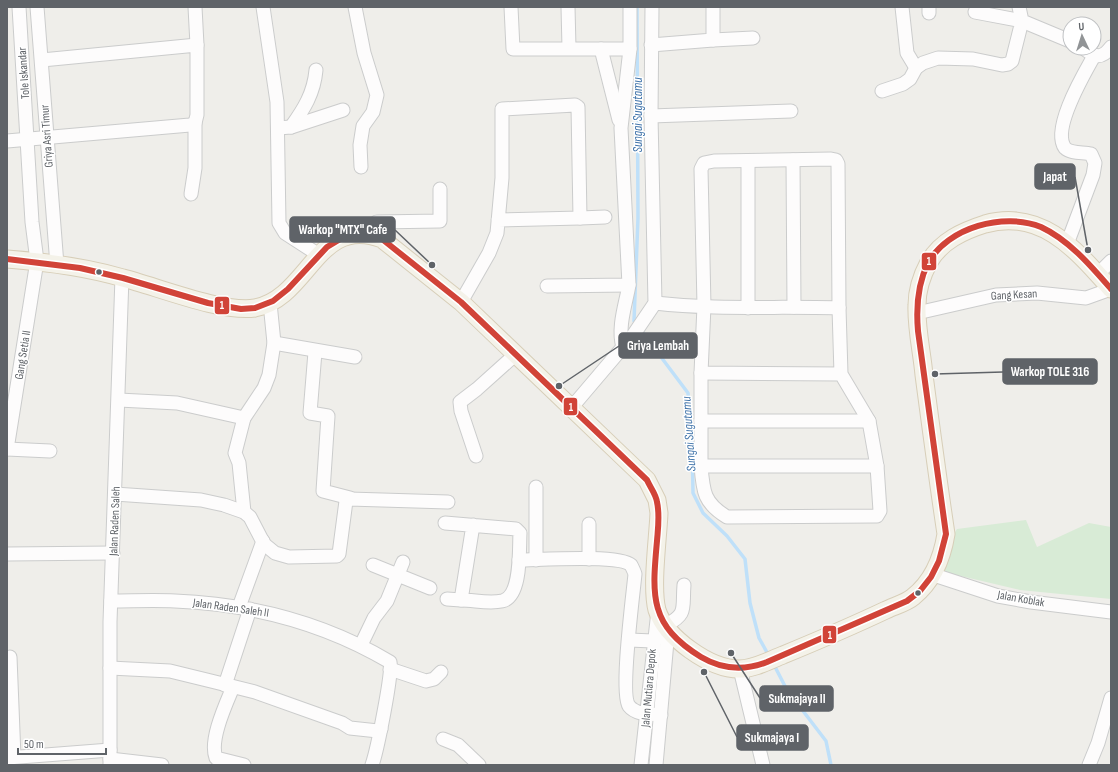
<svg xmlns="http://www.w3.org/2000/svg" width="1118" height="772" font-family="'Sofia Sans Condensed',sans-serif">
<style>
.green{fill:#d8ebd6}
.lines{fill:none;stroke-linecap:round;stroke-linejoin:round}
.stream{stroke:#bfe0f9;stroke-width:3.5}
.minor-casing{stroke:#cbcccc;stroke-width:15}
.major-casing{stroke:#d7ceb8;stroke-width:19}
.minor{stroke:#fdfcfc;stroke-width:13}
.major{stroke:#f4f2e9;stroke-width:17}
.bus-1-casing{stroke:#fff;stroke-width:9}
.bus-1{stroke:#d14338;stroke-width:6}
.bus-dot{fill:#5f6368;stroke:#fff;stroke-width:1.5}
.labels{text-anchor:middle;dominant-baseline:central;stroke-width:3;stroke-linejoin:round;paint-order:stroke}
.street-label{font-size:12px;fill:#5f6368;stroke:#fff}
.water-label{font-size:13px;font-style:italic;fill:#4174aa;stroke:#fff}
.leader{fill:none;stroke:#5f6368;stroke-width:1.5}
.callout-dot{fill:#5f6368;stroke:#fff;stroke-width:1.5}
.callout{fill:#5f6368;stroke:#5f6368;stroke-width:1.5}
.callout-label{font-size:13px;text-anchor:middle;font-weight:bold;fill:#fff}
.line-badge{stroke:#fff;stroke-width:1.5}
.badge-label{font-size:11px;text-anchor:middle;font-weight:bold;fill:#fff}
</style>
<rect width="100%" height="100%" fill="#efeeea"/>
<path class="green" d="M1026,520l11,27 52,-24 22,4v72l-91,-9 -89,-21 26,-40z"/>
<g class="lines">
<g class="stream">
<path d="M636,324l-2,-3 4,-103 -1,-211"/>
<path d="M640,329l48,64 4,47 1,53 10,20 24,23 18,23 5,44 9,35 10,18"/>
<path d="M773,663l14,27 39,51 5,24"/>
</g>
<g class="minor-casing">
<g id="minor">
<path d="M37,7l20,258"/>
<path d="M195,7l2,38"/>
<path d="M263,7l14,95 2,121 6,10 34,22"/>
<path d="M355,7l9,46 13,42 -4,17 -10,14 -3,19 1,22"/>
<path d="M511,7l2,42h117"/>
<path d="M568,7l1,41"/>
<path d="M902,7l5,46 9,15"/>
<path d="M929,7v6"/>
<path d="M1019,7l3,14 48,20"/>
<path d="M713,40l40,-2"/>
<path d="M651,45l62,-5v-33"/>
<path d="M1083,48c12,9 18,12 28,-1"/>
<path d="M601,49l18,71"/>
<path d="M882,91l21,-7 7,-5 6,-11 7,-5 15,-5 35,1 29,6 6,-1 4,-3 10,-40 -47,-9"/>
<path d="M651,116l140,-5"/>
<path d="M291,127c13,-18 23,-34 25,-57"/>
<path d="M278,128l13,-1 52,-17"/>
<path d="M7,141l183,-16 5,-2 2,-8v-70l-155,15"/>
<path d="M793,160l1,147"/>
<path d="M748,161v147"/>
<path d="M191,194l4,-26v-45"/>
<path d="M580,218l25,-1"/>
<path d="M374,236l3,-14 63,-1v-32"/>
<path d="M1067,244l26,-69 2,-12 -4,-9c-7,-2 -20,0 -26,-6 -14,-19 19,-74 29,-92"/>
<path d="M1098,274l13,-13"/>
<path d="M547,286l82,-1 -8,-157 9,-79v-42"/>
<path d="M461,302l28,-49 8,-20 5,-55v-69l73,-4 3,2 2,111 -82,2"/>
<path d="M655,303c61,7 122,3 184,5"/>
<path d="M917,313l79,-18 41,-2 49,5 25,-9"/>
<path d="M274,343l81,14"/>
<path d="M623,347c-6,-19 3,-44 6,-62"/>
<path d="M315,352l-5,61 18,3 -5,75 27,7"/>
<path d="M701,373v48h168"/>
<path d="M119,400l58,3 67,15"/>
<path d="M572,407l62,-73 21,-31 -4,-187 1,-109"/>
<path d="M701,421v45h176"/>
<path d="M7,449l30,-188 -5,-39 -13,-215"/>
<path d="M7,449l43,2"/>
<path d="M476,456l-15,-45 -1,-9 17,-13 39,-35"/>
<path d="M701,466c2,26 3,37 26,51l148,-1h2l3,-5 -3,-45 -8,-45 -28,-47 -2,-66 -1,-144 -2,-4 -5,-1 -117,2 -10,2 -3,6 3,137 -3,67 140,1"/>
<path d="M536,487v73"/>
<path d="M115,494l86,6 23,5 20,7 6,5 14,27 11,9 14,4 48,-1 2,-2 7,-53 3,-2 99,3"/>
<path d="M244,512l-5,-49 -4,-10 9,-35 20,-30 5,-13 5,-32 -4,-40"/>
<path d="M445,523l71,6 4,4c-1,16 2,64 -18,68 -13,3 -28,-1 -41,-1l12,-75"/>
<path d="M589,524v35"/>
<path d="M7,554l106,-1"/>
<path d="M519,560c18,0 100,-6 112,5 1,2 3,6 4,9 -2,21 -15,120 -6,132 7,9 22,8 32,9"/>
<path d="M373,565l57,23"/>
<path d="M934,575l64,21 33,6 80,10"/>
<path d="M447,599l14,1"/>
<path d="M111,601c21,0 43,-1 64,0 76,3 149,22 215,61 3,10 -13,89 -18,103"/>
<path d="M239,607l24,-66"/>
<path d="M666,625c22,-11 16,-17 18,-40"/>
<path d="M629,640l24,1"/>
<path d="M361,645l13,-27 13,-17 16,-39"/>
<path d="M10,657l4,100"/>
<path d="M110,668l60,3 45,11 40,10 87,31 8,5 28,3 3,-2"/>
<path d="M390,669l36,12 8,-2 7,-7"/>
<path d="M740,669l23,96"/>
<path d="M225,685l25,-76"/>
<path d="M233,687c-7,17 -24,53 -17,71l28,7"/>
<path d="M443,739l15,6 21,20"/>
<path d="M7,758l103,-8"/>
<path d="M110,759l52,6"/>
<path d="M110,765v-143l12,-345"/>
<path d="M641,765l17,-154"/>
<path d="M656,765l12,-135"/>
<path d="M1089,765l9,-22 13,-45"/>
</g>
</g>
<g class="major-casing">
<path id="major" d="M7,259c39,3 79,8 116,19 35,9 99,35 132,30 54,-10 62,-94 127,-69l79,63 186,178 10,20 2,13c-1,25 -8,74 -2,97 9,28 53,59 82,59 15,0 31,-9 44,-14 34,-14 69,-29 103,-45 8,-4 20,-7 27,-13 20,-16 29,-38 33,-63 -8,-53 -15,-106 -22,-159 -2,-23 -8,-47 -7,-70 0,-14 5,-30 12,-43 12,-21 34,-31 56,-38 57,-16 92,27 126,65"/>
</g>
<use href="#minor" class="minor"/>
<use href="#major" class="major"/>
<g class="bus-1-casing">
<path id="bus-1" d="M7,259l73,9 43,10 85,25 33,6 14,-1 18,-7 15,-12 39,-42 15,-9 18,-4 22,5 79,63 186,178c3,7 9,14 10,22 3,13 1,26 0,39 -5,55 -8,84 44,116 22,13 43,14 66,5l140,-61 13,-10 11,-14 8,-16 7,-27 -28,-203c-2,-23 -1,-46 10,-68 20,-36 76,-51 113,-36 28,13 50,39 70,62"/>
</g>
<use href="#bus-1" class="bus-1"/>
</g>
<g class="bus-dot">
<circle cx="99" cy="272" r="3.5"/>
<circle cx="918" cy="593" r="3.5"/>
</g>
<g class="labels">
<g class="street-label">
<text transform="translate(24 73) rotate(-94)">Tole Iskandar</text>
<text transform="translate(47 136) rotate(-94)">Griya Asri Timur</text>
<text transform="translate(1014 295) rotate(-3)">Gang Kesan</text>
<text transform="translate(23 355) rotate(-81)">Gang Setia II</text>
<text transform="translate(115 521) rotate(-88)">Jalan Raden Saleh</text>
<text transform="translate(1021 599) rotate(10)">Jalan Koblak</text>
<text transform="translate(231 608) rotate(8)">Jalan Raden Saleh II</text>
<text transform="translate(649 688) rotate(-85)">Jalan Mutiara Depok</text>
</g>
<g class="water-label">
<text transform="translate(638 115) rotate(-90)">Sungai Sugutamu</text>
<text transform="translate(689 434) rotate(-94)">Sungai Sugutamu</text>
</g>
</g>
<path class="leader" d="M1088 250L1075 177M432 265L395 230M559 386L619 346M935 374L1003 372M731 653L760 698M704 672L737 737"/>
<g class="callout-dot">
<circle cx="1088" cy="250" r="4"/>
<circle cx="432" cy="265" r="4"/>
<circle cx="559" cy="386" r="4"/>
<circle cx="935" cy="374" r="4"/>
<circle cx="731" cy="653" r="4"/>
<circle cx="704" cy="672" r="4"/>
</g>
<g class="callout">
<rect x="1035" y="164" width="40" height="25" rx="4"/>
<rect x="290" y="217" width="105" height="25" rx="4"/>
<rect x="619" y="333" width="78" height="25" rx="4"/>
<rect x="1003" y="359" width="94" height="25" rx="4"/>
<rect x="760" y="686" width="73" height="25" rx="4"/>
<rect x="737" y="725" width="71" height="25" rx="4"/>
</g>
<g class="callout-label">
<text x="1055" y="181">Japat</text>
<text x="343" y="234">Warkop "MTX" Cafe</text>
<text x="658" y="350">Griya Lembah</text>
<text x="1050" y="376">Warkop TOLE 316</text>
<text x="797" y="703">Sukmajaya II</text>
<text x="772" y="742">Sukmajaya I</text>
</g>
<g class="line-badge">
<rect x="921" y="252" width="16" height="19" rx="4" fill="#d14338"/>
<rect x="214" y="296" width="16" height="19" rx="4" fill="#d14338"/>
<rect x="563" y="397" width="15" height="19" rx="4" fill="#d14338"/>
<rect x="822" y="625" width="15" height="19" rx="4" fill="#d14338"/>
</g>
<g class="badge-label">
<text x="929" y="265">1</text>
<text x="222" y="309">1</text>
<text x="571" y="411">1</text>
<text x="830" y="639">1</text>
</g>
<rect width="1118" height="772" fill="none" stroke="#5f6368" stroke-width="16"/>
<g transform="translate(1082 36) rotate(356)"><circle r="19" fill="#ffffff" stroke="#bfc1c3"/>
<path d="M0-3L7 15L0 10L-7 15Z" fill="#919496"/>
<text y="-6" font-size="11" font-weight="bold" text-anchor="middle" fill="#5f6368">U</text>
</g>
<path d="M18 748v6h88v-6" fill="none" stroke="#5f6368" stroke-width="2"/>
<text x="24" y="748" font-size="12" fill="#5f6368" stroke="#ffffff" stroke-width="3" paint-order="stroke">50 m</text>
</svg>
